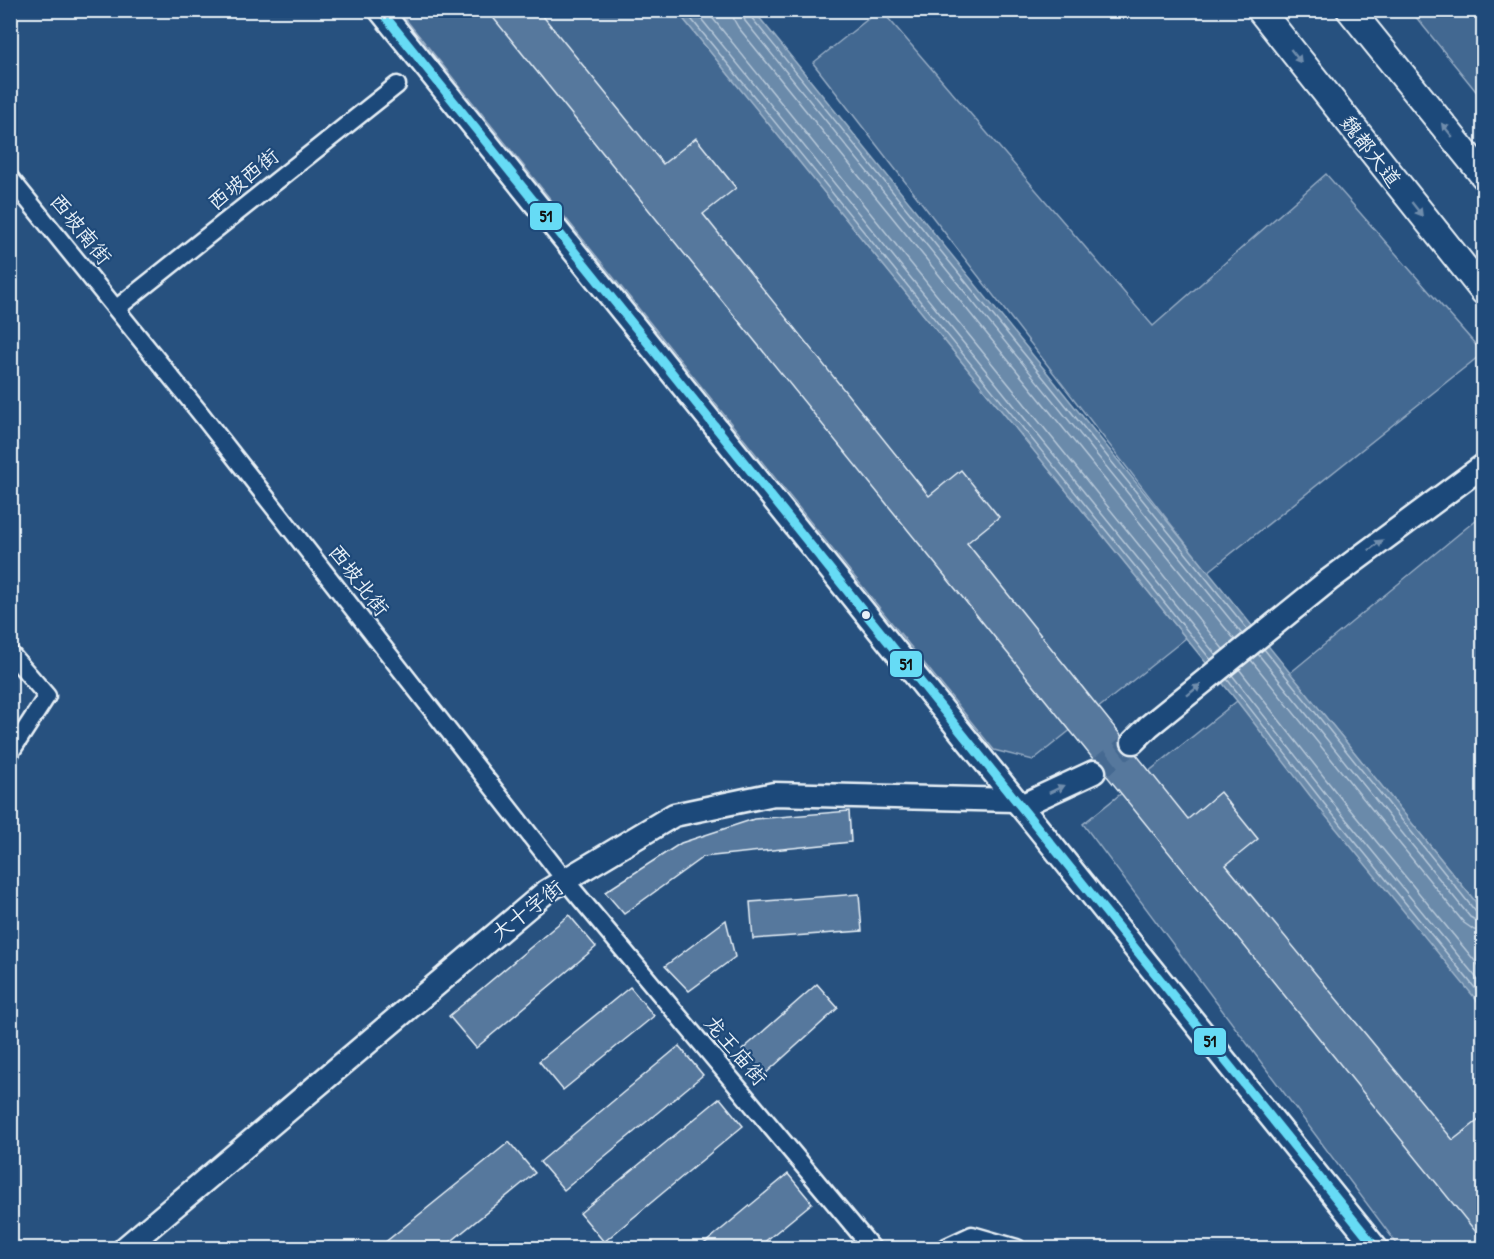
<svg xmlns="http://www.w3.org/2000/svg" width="1494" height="1259" font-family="'Patrick Hand','LXGW WenKai TC',sans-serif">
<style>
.green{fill:#436891;stroke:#96acc4;stroke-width:1.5}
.water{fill:#6b8aaa;stroke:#9db3c9;stroke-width:1.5}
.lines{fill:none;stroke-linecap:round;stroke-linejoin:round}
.shore{stroke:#b6c8d9;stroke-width:1.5}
.building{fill:#57789d;stroke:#e8f1f8;stroke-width:1.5}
.secondary-tunnel{stroke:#446991;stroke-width:22;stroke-dasharray:22 11;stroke-linecap:butt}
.street-casing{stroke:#e8f1f8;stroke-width:21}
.secondary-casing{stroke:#e8f1f8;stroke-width:27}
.primary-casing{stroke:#e8f1f8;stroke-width:30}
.street{stroke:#1f4a7a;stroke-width:16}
.secondary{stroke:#1f4a7a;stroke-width:22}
.primary{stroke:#1f4a7a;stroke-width:26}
.bus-1-casing{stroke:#1f4a7a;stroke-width:14}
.bus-1{stroke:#66dbf5;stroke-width:9}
.oneway{fill:#6f8dac}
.bus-dot{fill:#e8f1f8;stroke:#1f4a7a;stroke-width:2}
.labels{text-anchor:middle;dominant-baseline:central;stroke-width:4.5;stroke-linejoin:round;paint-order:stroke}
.street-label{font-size:21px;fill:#e8f1f8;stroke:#1f4a7a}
.line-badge{stroke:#1f4a7a;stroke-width:2}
.pale-badge-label{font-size:16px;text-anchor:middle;font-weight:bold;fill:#111}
</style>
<rect width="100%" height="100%" fill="#27517f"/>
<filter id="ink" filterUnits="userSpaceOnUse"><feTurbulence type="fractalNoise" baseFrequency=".0167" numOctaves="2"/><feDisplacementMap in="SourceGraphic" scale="12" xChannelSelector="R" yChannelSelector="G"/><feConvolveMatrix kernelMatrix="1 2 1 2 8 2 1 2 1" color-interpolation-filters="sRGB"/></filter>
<g filter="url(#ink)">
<g class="green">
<path d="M399,11h278l509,627 -153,122 -39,-10z"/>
<path d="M878,11h4l271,315 173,-152 157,179 -275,219 -395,-509z"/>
<path d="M1411,11h72v89z"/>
<path d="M1483,514v397l-193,-238z"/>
<path d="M1237,701l246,304v243h-83l-317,-424z"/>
</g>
<path class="water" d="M677,11h77l729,900v97l-158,-193 -88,-114z"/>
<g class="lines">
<g class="shore">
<path d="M684,10l527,650"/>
<path d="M694,10l522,645"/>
<path d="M706,10l517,639"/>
<path d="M733,10l1,10 4,7 497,613"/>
<path d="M742,10l3,11 497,613"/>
<path d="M750,10l1,7 497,613"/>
<path d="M1264,649l212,263 8,3"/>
<path d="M1258,654l212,263 7,4 7,1"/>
<path d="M1251,660l213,263 10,7 10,1"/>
<path d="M1239,669l104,132 141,171"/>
<path d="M1232,675l104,132 148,180"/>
<path d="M1227,679l103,132 154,188"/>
</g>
</g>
<g class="building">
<path d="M487,10h51l125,154 33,-26 40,50 -33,26 226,282 32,-26 38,47 -32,26 221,276 32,-27 38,47 -32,26 227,275 31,-24v126z"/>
<path d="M849,811l2,31 -148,15 -79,57 -19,-22 76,-49 73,-24z"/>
<path d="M859,894l3,37 -109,8 -3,-37z"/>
<path d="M569,915l27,32 -120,101 -27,-32z"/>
<path d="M726,920l9,37 -46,34 -24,-25z"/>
<path d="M817,984l21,24 -74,67 -22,-25z"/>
<path d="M630,987l24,29 -91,74 -24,-29z"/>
<path d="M679,1046l24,29 -139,115 -24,-28z"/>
<path d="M720,1098l23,28 -139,116 -24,-29z"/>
<path d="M509,1142l26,31 -92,75h-65z"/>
<path d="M788,1174l24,29 -55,45h-58z"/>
</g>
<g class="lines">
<path class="secondary-tunnel" d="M1094,772l39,-30"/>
<g class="street-casing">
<g id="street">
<path d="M10,178l191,236 364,466 307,368"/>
<path d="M117,308l280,-223"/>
<path d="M10,653l37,43 -37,57"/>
<path d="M944,1248l28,-13 45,13"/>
</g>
</g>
<g class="secondary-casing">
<g id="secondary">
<path d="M380,10l996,1238"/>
<path d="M1133,742l16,-16 180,-146 155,-115"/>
<path d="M1021,806l73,-34"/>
<path d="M125,1248l422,-357 127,-76 100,-21 240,6 7,6"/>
</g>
</g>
<g class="primary-casing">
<g id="primary">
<path d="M1260,10l224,282"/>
<path d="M1350,10l134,166"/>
</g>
</g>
<use href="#street" class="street"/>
<use href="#secondary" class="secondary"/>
<use href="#primary" class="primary"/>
<g class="bus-1-casing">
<path id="bus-1" d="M380,10l996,1238"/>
</g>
<use href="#bus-1" class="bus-1"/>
</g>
<defs><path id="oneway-solid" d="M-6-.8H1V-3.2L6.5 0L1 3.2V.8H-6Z" transform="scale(1.5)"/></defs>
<g class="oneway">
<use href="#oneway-solid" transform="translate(1296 56) rotate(52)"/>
<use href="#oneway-solid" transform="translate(1447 130) rotate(-129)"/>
<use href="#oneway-solid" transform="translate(1417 209) rotate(52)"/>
<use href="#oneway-solid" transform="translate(1376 545) rotate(-37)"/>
<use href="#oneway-solid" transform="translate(1194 690) rotate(-39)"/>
<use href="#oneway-solid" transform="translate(1057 789) rotate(-25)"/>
</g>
</g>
<circle class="bus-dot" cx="866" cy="615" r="5"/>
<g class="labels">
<g class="street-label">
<text transform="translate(1371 151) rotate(52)">魏都大道</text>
<text transform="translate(243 179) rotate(-39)">西坡西街</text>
<text transform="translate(81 229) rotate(51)">西坡南街</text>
<text transform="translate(359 580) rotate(52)">西坡北街</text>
<text transform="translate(527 910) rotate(-38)">大十字街</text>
<text transform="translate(736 1050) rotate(50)">龙王庙街</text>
</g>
</g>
<g class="line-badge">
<rect x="529" y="202" width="34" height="29" rx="6" fill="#66dbf5"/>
<rect x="889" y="650" width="34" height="28" rx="6" fill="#66dbf5"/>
<rect x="1193" y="1027" width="34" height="29" rx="6" fill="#66dbf5"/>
</g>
<g class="pale-badge-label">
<text x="546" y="222">51</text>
<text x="906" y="670">51</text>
<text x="1210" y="1047">51</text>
</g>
<rect width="1494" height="1259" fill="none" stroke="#1f4a7a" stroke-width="36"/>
<rect x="18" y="18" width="1458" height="1223" fill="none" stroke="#e8f1f8" stroke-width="2" filter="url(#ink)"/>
</svg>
